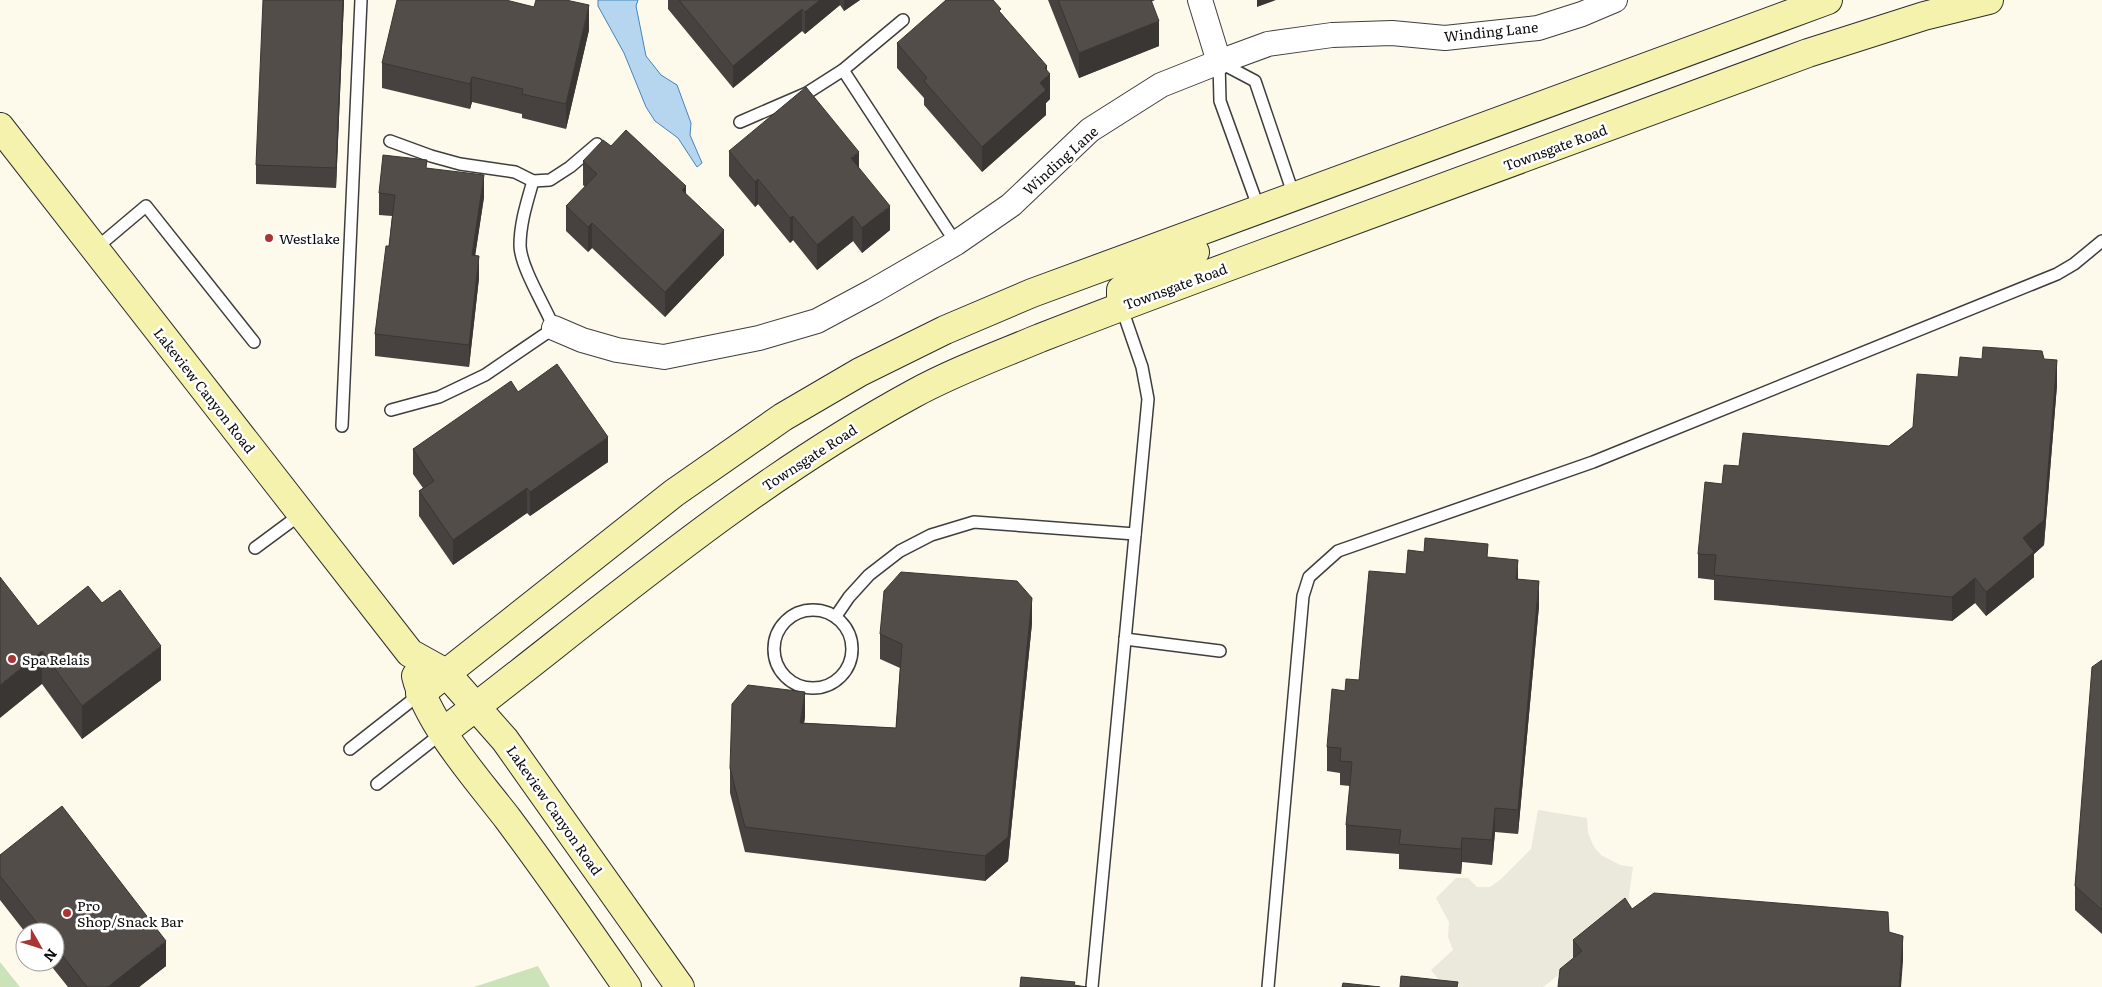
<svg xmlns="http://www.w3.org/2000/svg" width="2102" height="987" font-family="Literata,serif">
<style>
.green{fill:#cce2b9}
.plaza{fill:#ebe8dc}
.water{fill:#b6d5ee;stroke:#4585bc}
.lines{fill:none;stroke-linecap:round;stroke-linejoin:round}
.lane-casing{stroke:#3e3e3e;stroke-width:14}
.street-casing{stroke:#3e3e3e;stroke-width:26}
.secondary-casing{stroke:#2d2d2d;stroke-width:30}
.lane{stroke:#fff;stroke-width:11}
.street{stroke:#fff;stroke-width:24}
.secondary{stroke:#f5f2ae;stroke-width:28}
.wall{fill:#47423f}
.shaded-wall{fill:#393633}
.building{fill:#524d49;stroke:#393633}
.poi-dot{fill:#a93634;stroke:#fff;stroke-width:2}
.labels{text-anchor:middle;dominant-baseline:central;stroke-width:5;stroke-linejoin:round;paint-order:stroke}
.street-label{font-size:14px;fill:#0b0b0b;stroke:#fff}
.poi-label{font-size:14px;fill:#0b0b0b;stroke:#fff;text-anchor:start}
</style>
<rect width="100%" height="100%" fill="#fdfaeb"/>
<g class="green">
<path d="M0,962l20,25h-20z"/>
<path d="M538,966l12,21h-76z"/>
</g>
<path class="plaza" d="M1538,810l49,8 1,15 6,14 7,8 19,10 13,2 -8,56 -82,64h-98l-14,-17 22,-20 -5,-13 1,-15 -13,-24 20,-20h12l9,9h13l10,-7 31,-31z"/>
<path class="water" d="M598,0h40l-2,6 10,50 15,19 16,10 14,38 -1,12 12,28 -5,4 -19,-29 -23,-17 -9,-14 -22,-54 -26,-47z"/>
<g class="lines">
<g class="lane-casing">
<g id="lane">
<path d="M843,70l113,173"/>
<path d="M740,122l67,-29 36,-23 60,-50"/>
<path d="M390,141l41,15 29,8 55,8 18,9 17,-1 20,-13 27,-23"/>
<path d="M1259,209l-39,-108 -1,-39 36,19 39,115"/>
<path d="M95,249l51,-43 108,136"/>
<path d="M391,410l48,-13 46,-22 69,-47c-9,-22 -33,-60 -34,-82 0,-23 7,-44 13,-65"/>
<path d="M342,426l19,-426"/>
<path d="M255,548l46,-34"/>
<circle cx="813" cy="649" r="39"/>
<path d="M836,616l13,-19 20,-22 31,-24 31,-16 43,-13 161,12"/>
<path d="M1125,639l95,12"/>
<path d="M350,749l70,-55"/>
<path d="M377,784l65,-51"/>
<path d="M1092,987l56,-588 -6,-32 -21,-61"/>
<path d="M1268,987l35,-391 6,-19 29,-26 255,-89 464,-188 17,-10 28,-23"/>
</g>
</g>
<g class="street-casing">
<g id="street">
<path d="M1200,0l19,62"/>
<path d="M554,328l28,12 35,10 47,7 95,-19 58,-17 56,-30 83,-48 55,-38 79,-75 71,-45 58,-23 49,-18 64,-9 60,-2 53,5 93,-10 44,-14 33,-14"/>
</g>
</g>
<g class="secondary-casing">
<g id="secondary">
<path d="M0,127l410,526 36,20 59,67 175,247"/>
<path d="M1121,306v-16l16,-14 58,-24"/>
<path d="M416,676c11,47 62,104 92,143 41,55 80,111 119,168"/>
<path d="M420,694l254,-201 109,-76 77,-45 85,-42 87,-37 796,-293"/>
<path d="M443,732c154,-117 299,-245 470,-338 40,-22 84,-38 127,-56 72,-28 144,-55 217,-82 184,-68 368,-135 551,-203l116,-37 65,-16"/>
</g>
</g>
<use href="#lane" class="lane"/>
<use href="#street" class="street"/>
<use href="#secondary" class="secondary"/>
</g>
<g class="wall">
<path d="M344,0l-8,188 -80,-4v-19z"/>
<path d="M668,0h192l-16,11 -4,-6 -35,29 -3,-3 -69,57 -65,-79z"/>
<path d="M1048,0h107l-4,2 8,44 -80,32z"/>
<path d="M1001,13l46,58 3,28 -4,4v12l-64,57 -58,-67v-7l-27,-30v-25z"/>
<path d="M589,30l-23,99 -44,-11v-4l-50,-12 -2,7 -88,-21v-25z"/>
<path d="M611,146l75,48 38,61 -59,62 -73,-69 -4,4 -22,-21v-25l19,-19 -2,-2v-24z"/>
<path d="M729,151l130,17 31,62 -28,23 -9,-12 -36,29 -24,-30 -3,3 -32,-39 -3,3 -26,-31z"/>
<path d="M427,168l57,29 -9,58 4,23 -10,89 -94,-11v-22l14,-88 3,-30 -13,-1v-22z"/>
<path d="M1982,359h62l13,26 -13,160 -10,9v23l-48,39 -11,-13 -23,18 -238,-21v-20l-16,-2v-24l24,-70 17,-18 150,-20 24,-19z"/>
<path d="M518,392l90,70 -78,54 -3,-3 -74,52 -34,-49v-25l4,-3 -10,-14v-25z"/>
<path d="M1488,557l30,22 21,27 -21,228 -23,-2 -3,33 -30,-3 -1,12 -62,-5v-15l-53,-4v-25l4,-39 -10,-1v-12l-13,-2v-24l18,-56 14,-11 47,-106z"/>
<path d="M1032,623l-24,238 -23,20 -240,-29 -15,-59v-25l75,-51 -1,6 92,5 4,-60 -20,-9v-25z"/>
<path d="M38,626l123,54 -79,59 -40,-55z"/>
<path d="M2102,660v274l-27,-24v-24z"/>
<path d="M0,855l166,111 -27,21h-71l-20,-25h7v-30h-30l-25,-32z"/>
<path d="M1632,909l257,23 14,29 -330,-3v-18z"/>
</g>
<g class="shaded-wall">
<path d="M343,0h1l-8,188v-20z"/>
<path d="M820,0h20v5l-35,29v-22z"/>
<path d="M844,0h16l-16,11z"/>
<path d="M1257,0h19l-19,7z"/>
<path d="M589,5v25l-23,99v-25z"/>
<path d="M802,9v22l-69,57v-22z"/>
<path d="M1159,21v25l-80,32v-25z"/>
<path d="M1047,66v11l3,-3v25l-4,4v12l-64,57v-25l58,-64 5,-15z"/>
<path d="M472,77v25l-2,7v-25z"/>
<path d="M859,152v24l-8,-18z"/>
<path d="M484,175v22l-12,80v-22z"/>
<path d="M758,179v25l-3,3v-25z"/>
<path d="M686,186v25l-4,-21z"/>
<path d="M890,206v24l-28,23v-25z"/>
<path d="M793,216v24l-3,3v-25z"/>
<path d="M853,216v25l-36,29v-25z"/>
<path d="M592,223v25l-4,4v-25z"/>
<path d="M724,230v25l-59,62v-25z"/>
<path d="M479,256v22l-10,89v-22z"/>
<path d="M2057,360v25l-13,160 -10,9v23l-48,39v-24l37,-54z"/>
<path d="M608,437v25l-78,54v-24z"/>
<path d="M527,488v25l-74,52v-25z"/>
<path d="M1518,560v25l-2,-6z"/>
<path d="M1975,578v25l-23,18v-24z"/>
<path d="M1539,581v25l-21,228v-24z"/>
<path d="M1032,598v25l-24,238 -23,20v-25z"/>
<path d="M161,646v34l-79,59v-33z"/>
<path d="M42,651v33l-42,34v-33z"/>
<path d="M805,692v25l-5,31v-25z"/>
<path d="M1495,808v24l-3,33v-25z"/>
<path d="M1462,838v24l-1,12v-25z"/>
<path d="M1903,936v25l-2,26h-2z"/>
<path d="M166,941v25l-27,21h-31z"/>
</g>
<g class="building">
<path d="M263,0h80l-7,168 -80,-3z"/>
<path d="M397,0h109l28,7 2,-7h30l23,5 -23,99 -44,-10 1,-5 -51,-12 -2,7 -88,-21z"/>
<path d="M679,0h141l-15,12 -3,-3 -69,57z"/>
<path d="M946,0h47l8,9 -2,2 48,55 -2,2 5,6 -10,9 6,7 -64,57 -58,-66 3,-3 -30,-35z"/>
<path d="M1058,0h93l8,21 -80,32z"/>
<path d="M806,87l53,65 -8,6 39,48 -28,22 -9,-12 -36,29 -24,-29 -3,2 -32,-39 -3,3 -26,-31z"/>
<path d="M626,130l60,56 -4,4 42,40 -59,62 -73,-69 -4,4 -22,-21 31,-32 -14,-13 20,-21 8,6z"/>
<path d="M383,155l44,5 -1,8 58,7 -12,80 7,1 -10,89 -94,-11 11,-88h3l6,-51 -16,-2z"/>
<path d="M1983,347l59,4 2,8 13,1 -13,160 -21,18 11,14 -48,40 -11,-14 -23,19 -238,-22 2,-20 -18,-1 7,-72 17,2 2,-19 15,1 4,-33 146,13 24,-19 4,-53 41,3 2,-20 22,2z"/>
<path d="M557,364l51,73 -78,55 -3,-4 -74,52 -34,-49 15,-10 -21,-32 98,-68 7,11z"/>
<path d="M1425,538l63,6 -1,13 31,3 -2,19 23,2 -21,229 -23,-2 -3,32 -30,-2 -1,11 -62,-5 2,-14 -55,-5 6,-63 -12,-1 1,-13 -14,-1 5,-58 13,2 1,-12 13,1 10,-109 37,3 2,-24 16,2z"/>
<path d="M901,572l116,9 15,17 -24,239 -23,19 -240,-29 -15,-59 2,-64 16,-19 57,7 -5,31 96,5 6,-84 -22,-10 4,-43z"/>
<path d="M0,577l38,49 50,-40 14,17 18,-13 41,56 -79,60 -40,-55 -42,34z"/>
<path d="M2102,660v250l-27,-24 17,-219z"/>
<path d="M62,806l104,135 -58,46h-21l-32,-41v-14h-11l-44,-56v-21z"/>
<path d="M1654,893l234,19 1,20 14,4 -4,51h-341l2,-18 22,-18 -9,-11 52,-42 7,11z"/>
<path d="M1401,976l57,6 -1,5h-57z"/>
<path d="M1021,977l54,5 -1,3 13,2h-67z"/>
<path d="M1343,983l37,4h-38z"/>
</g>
<g class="poi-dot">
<circle cx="269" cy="238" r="5"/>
<circle cx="12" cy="659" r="5"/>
<circle cx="67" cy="913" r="5"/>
</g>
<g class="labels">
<g class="street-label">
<text transform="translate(1491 31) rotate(-6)">Winding Lane</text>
<text transform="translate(1555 147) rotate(-20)">Townsgate Road</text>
<text transform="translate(1060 160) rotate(-42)">Winding Lane</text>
<text transform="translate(1175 286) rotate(-20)">Townsgate Road</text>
<text transform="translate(205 390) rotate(52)">Lakeview Canyon Road</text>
<text transform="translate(809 457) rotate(-33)">Townsgate Road</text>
<text transform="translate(555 810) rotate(55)">Lakeview Canyon Road</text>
</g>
<g class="poi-label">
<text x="279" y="238">Westlake</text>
<text x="22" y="659">Spa Relais</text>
<text x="77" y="905">Pro<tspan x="77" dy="16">Shop/Snack Bar</tspan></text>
</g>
</g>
<g transform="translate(40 947) rotate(129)"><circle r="24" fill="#ffffff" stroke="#9d9d9d"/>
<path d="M0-4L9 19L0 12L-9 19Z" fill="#a93634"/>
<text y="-8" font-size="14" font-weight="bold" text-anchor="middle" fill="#0b0b0b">N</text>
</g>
</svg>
